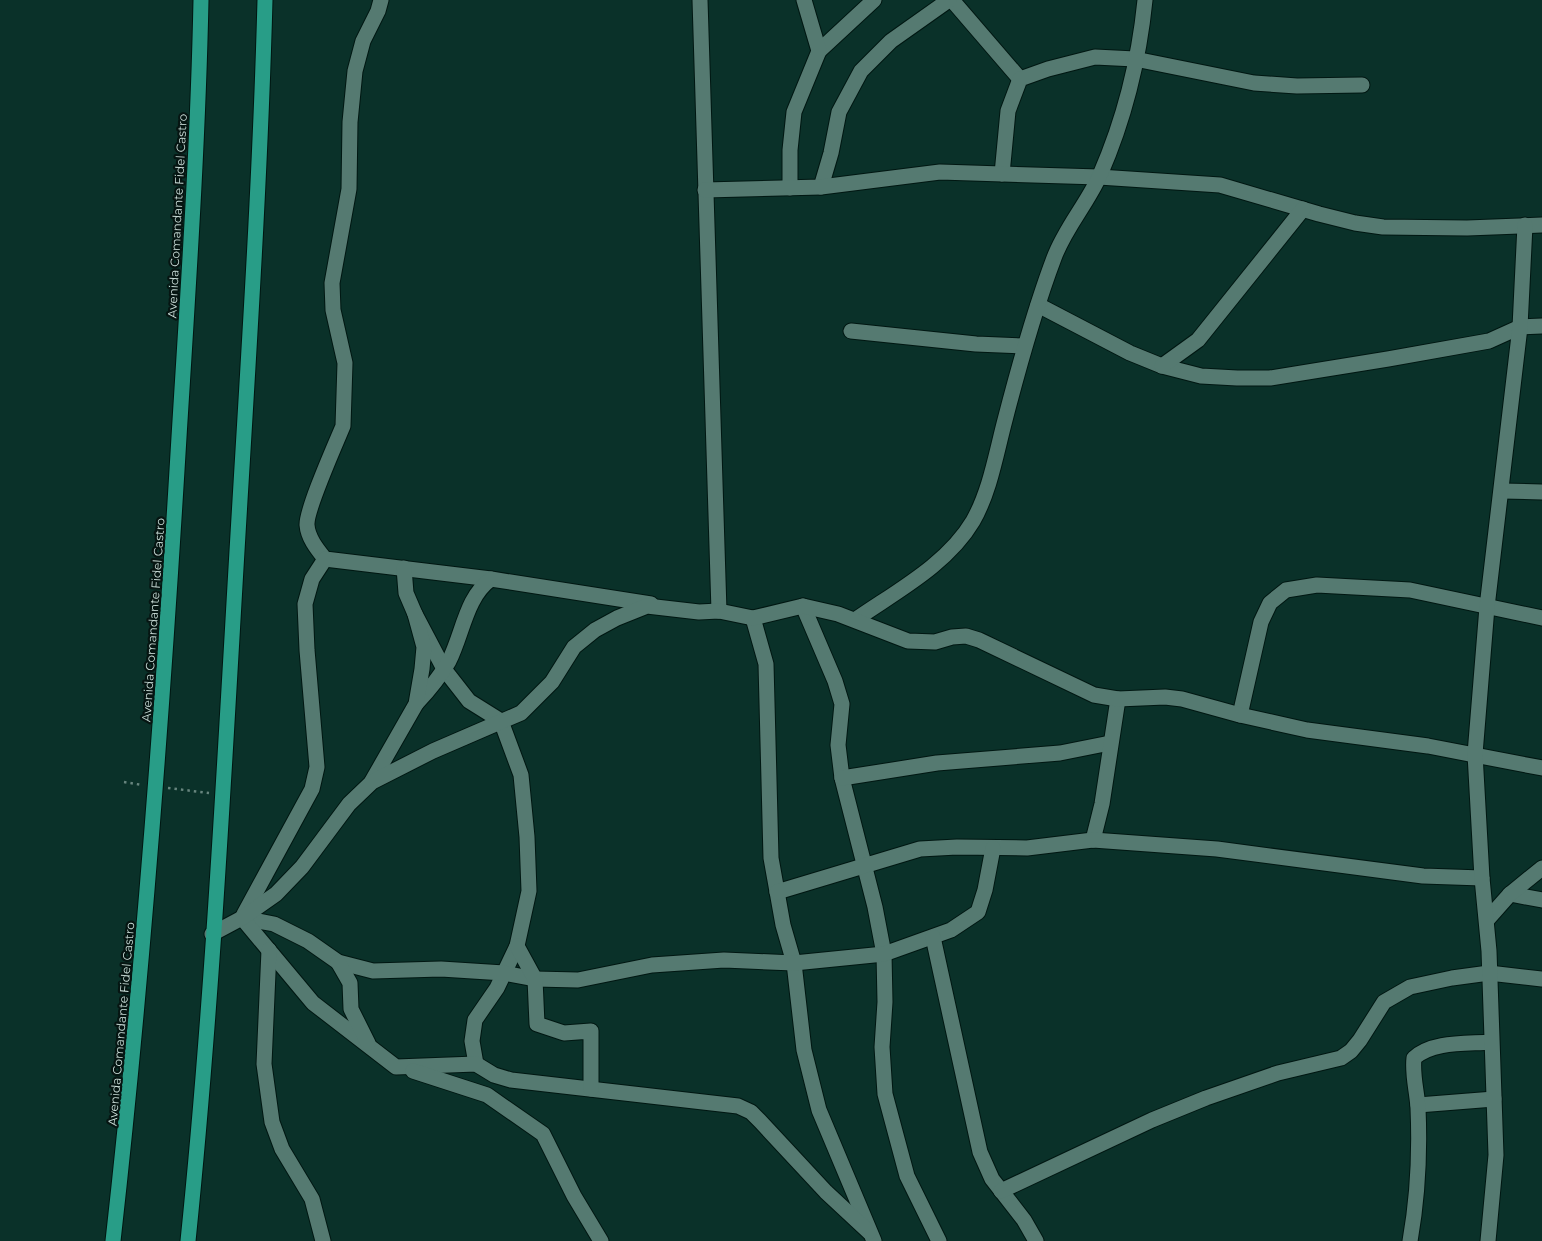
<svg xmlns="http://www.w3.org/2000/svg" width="1542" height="1241" font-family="Montserrat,sans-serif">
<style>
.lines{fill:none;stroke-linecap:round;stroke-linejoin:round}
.minor-casing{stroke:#001712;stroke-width:17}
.highway-casing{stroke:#001712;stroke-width:17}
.path{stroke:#67857e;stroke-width:2.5;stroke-dasharray:2.5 4;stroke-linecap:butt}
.minor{stroke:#557a71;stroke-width:15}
.highway{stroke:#289d87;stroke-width:15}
.labels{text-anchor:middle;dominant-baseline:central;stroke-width:4.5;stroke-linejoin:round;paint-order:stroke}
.street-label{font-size:12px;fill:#caddd8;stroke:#061512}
</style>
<rect width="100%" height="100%" fill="#0a3129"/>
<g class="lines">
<g class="minor-casing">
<g id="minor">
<path d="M381,0l-3,11 -15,30 -8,30 -5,51 -1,67 -17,94 1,27 12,53 -2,63c-7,17 -37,84 -36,99 1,13 10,24 18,34l166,20"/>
<path d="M700,0l19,611"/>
<path d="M952,0l68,79"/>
<path d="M819,51l55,-51"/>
<path d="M1002,174l6,-63 12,-32 28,-10 47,-12 40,2 119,24 43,3 65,-1"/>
<path d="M821,187l10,-34 8,-41 22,-41 30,-30 58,-41"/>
<path d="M790,188v-38l4,-38 25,-61 -15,-51"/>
<path d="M705,190l116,-3 119,-15 159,5 121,8 99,29 36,9 28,4 84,1 75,-3"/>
<path d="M1038,305l92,48 32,13 39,10 36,2h33l118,-19 101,-18 31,-14 22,-1"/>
<path d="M851,331l125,13 48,2"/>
<path d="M1162,366l36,-26 105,-131"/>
<path d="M1502,491l40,1"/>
<path d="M803,606l32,75 7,23 -4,41 4,33 33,129 9,47 1,48 -3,45 3,47 22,82 32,65"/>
<path d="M415,614l29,55 25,32 32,20 20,54 6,62 2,54 -12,55 -20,42 -22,32 -3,21 4,23"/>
<path d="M753,618l13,46 5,194 12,67 11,38 10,87 15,60 55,131"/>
<path d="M855,620c40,-28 92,-55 118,-99 17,-30 23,-67 32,-101 14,-54 29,-109 49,-162 11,-30 33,-54 46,-83 24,-55 39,-115 45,-175"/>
<path d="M416,704c13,-14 24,-27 33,-43 14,-28 17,-64 42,-82l160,25"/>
<path d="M1240,715l21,-93 9,-19 16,-13 31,-5 93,5 132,28"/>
<path d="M842,778l95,-15 123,-10 50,-10"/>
<path d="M372,781l44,-77 6,-35 2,-22 -9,-33 -9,-21 -2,-25"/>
<path d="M1093,840l9,-36 16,-105"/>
<path d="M777,892l143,-43 37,-2 70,1 66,-8 124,9 206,27 59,2"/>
<path d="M1510,894l32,6"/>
<path d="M244,914l68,-125 5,-22 -10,-117 -2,-46 7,-25 13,-20"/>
<path d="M242,918l32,6 34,17 30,21 35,9 68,-2 63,4 31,6 43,1 74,-15 72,-5 70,3 90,-9 67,-24 27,-18 7,-22 8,-42"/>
<path d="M242,918l71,85 83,64 80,-3 18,11 17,5 227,26 13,6 9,9 66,71 43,40"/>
<path d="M1487,920l23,-26 32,-26"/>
<path d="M212,934l30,-16 34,-24 26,-27 47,-63 23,-22 61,-31 88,-38 31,-31 22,-35 21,-17 22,-12 30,-12 52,6 20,-1 34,7 50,-12 35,8 70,27 27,1 17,-5 14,-1 13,4 115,55 24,4 47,-2 17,2 58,16 67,15 121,16 114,22"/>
<path d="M933,937l47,215 12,27 32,41 12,21"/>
<path d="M517,946l18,33 2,45 27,9 27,-2v58"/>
<path d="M269,950l-5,114 8,58 10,27 30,50 11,42"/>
<path d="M338,962l12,21 1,26 17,34"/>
<path d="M413,1071l74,24 56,39 31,62 27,45"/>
<path d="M1418,1105l76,-6"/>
<path d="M1001,1191l151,-71 54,-22 72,-25 63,-15 10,-7 9,-11 24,-38 26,-15 42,-9 37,-5 53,6"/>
<path d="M1410,1241c8,-45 10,-88 8,-133 -1,-17 -6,-33 -4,-50 19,-17 52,-14 77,-16"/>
<path d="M1488,1241l8,-86 -7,-204 -7,-73 -7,-124 12,-147 33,-280 5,-102"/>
</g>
</g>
<g class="highway-casing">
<g id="highway">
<path d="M113,1241c30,-267 50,-535 66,-804 9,-146 19,-291 22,-437"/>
<path d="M188,1241c23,-224 35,-449 48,-673 11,-189 24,-379 29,-568"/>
</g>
</g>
<g class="path">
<path d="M124,782l18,3"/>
<path d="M168,788l41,5"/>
</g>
<use href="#minor" class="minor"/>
<use href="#highway" class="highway"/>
</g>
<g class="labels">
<g class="street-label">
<text transform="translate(177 216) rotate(-87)">Avenida Comandante Fidel Castro</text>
<text transform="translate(153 620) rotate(-86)">Avenida Comandante Fidel Castro</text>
<text transform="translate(121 1024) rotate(-85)">Avenida Comandante Fidel Castro</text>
</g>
</g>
</svg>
